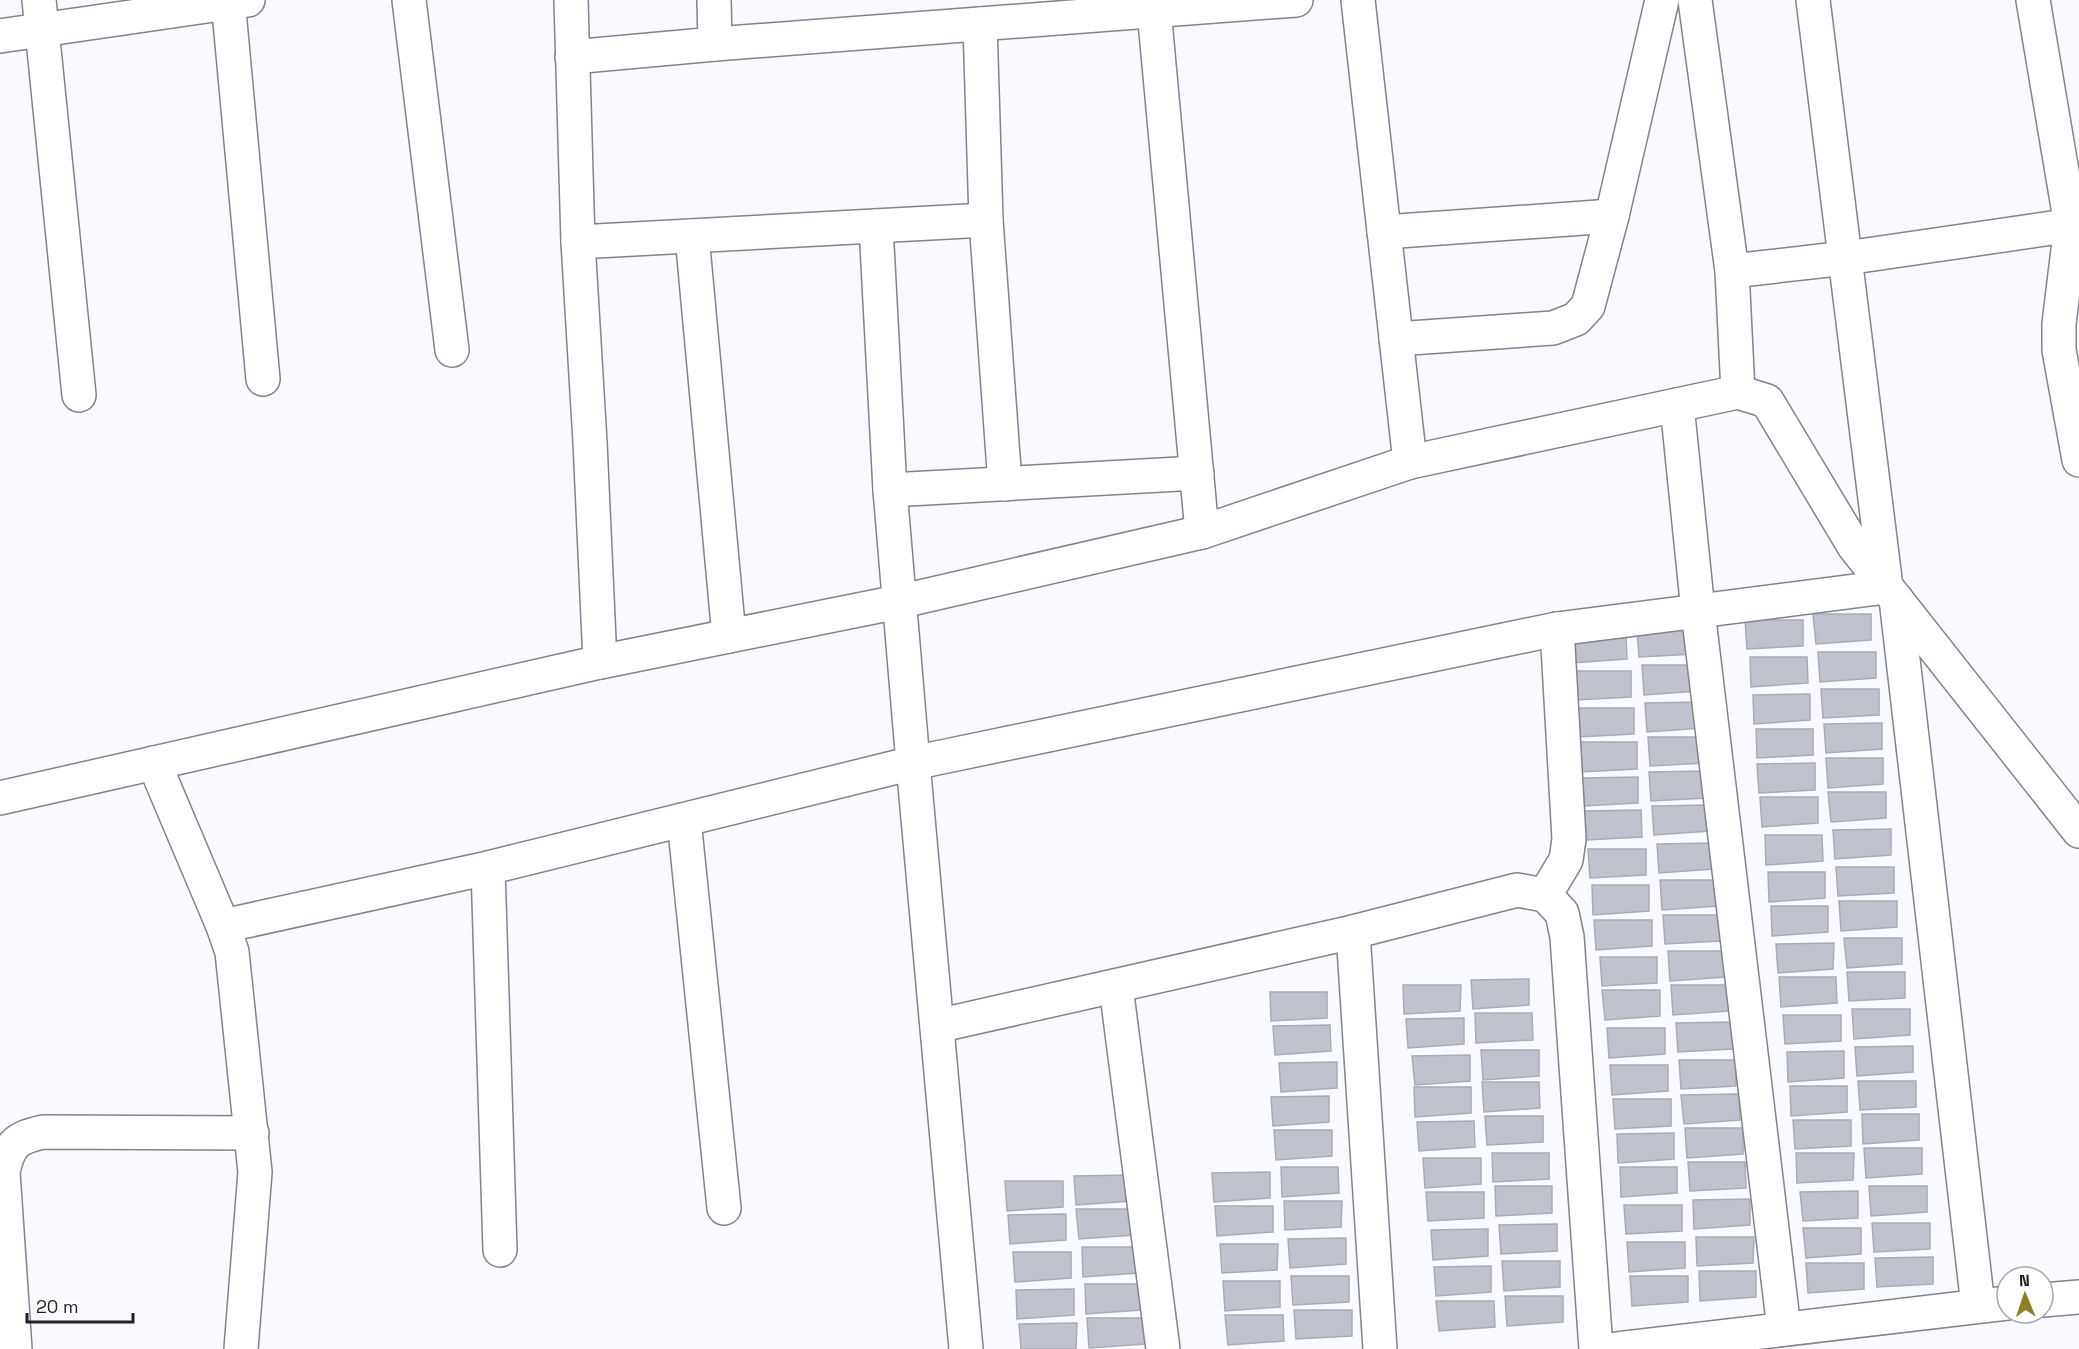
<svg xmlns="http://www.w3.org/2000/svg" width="2079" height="1349" font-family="'Space Grotesk',sans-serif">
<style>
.building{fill:#c0c2ce;stroke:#a9abb6;stroke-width:1.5}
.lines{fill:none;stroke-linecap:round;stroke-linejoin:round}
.minor-casing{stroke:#81838e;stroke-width:36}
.tertiary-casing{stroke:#81838e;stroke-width:36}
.minor{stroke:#fff;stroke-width:33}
.tertiary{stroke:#fff;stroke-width:33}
</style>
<rect width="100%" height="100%" fill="#f9faff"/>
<g class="building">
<path d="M1813,614h58v26l-55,4z"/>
<path d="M1745,620h58v26l-56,3z"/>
<path d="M1695,627v27l-56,3 -2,-29z"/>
<path d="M1568,633h58l1,26 -56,4z"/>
<path d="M1818,652h58v26l-56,4z"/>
<path d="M1750,657h57l1,26 -57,4z"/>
<path d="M1642,665h58l-1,26 -55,4z"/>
<path d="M1573,671h58v26l-56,3z"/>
<path d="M1821,689h58v26l-56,3z"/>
<path d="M1810,694v26l-56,4 -1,-29z"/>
<path d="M1702,702l1,26 -56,4 -2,-29z"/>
<path d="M1577,708h57v26l-56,3z"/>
<path d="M1882,723v26l-56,4 -2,-29z"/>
<path d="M1756,729h57v26l-56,3z"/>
<path d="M1648,737h57l1,26 -56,3z"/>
<path d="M1579,742h58v27l-56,3z"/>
<path d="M1826,758h57v26l-55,4z"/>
<path d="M1815,763v27l-56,3 -2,-29z"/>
<path d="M1707,771v27l-56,3 -2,-29z"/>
<path d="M1638,777v26l-55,3 -2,-28z"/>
<path d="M1828,792h58v26l-55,4z"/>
<path d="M1760,797h58v26l-56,4z"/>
<path d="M1710,805v26l-56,4 -2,-29z"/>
<path d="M1641,810l1,27 -56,3 -3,-29z"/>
<path d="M1891,829v26l-56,4 -2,-29z"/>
<path d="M1765,835h57l1,26 -57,4z"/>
<path d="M1715,843l-1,26 -55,4 -2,-29z"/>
<path d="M1588,849h58v26l-56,3z"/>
<path d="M1836,867h58v26l-56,3z"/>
<path d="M1768,872h57v26l-56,4z"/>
<path d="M1660,880h57l1,26 -56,4z"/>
<path d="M1592,885h57v26l-56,4z"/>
<path d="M1839,901h58v26l-56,4z"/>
<path d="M1771,906h57v26l-56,4z"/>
<path d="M1663,915h57l1,26 -56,3z"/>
<path d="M1594,920h58v26l-56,4z"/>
<path d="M1844,938h58v26l-55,4z"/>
<path d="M1834,943l-1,26 -55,4 -2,-29z"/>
<path d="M1668,951h58v26l-56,4z"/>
<path d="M1600,957h57v26l-55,3z"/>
<path d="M1847,972h58v26l-56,3z"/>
<path d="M1779,977h57l1,26 -56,4z"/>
<path d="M1529,979v26l-56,4 -2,-29z"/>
<path d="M1403,985h58l-1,26 -56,3z"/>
<path d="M1671,985h58v26l-56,4z"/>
<path d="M1602,990h58v26l-55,4z"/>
<path d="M1270,992h57v26l-56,3z"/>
<path d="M1852,1009h58v26l-56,4z"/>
<path d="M1475,1013h57l1,27 -57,3z"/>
<path d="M1783,1015h58v26l-56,3z"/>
<path d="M1464,1018v26l-56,4 -2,-29z"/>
<path d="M1733,1022v27l-55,3 -2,-29z"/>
<path d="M1330,1025l1,26 -56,4 -2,-29z"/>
<path d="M1607,1028h58v26l-56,4z"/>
<path d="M1913,1046v26l-56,4 -2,-29z"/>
<path d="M1481,1050h58v26l-56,4z"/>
<path d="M1844,1051v27l-56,4 -1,-30z"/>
<path d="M1470,1055v26l-55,4 -3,-29z"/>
<path d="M1679,1060h57v26l-55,3z"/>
<path d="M1337,1062v26l-56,4 -2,-29z"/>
<path d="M1610,1065h58v26l-56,4z"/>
<path d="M1858,1081h58v26l-56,3z"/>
<path d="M1482,1082h57l1,26 -56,4z"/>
<path d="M1790,1086h57v26l-56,4z"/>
<path d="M1414,1087h57v26l-56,4z"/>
<path d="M1739,1094l1,26 -56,4 -3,-29z"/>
<path d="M1329,1096v26l-56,4 -2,-29z"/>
<path d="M1613,1099h58v27l-56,3z"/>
<path d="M1862,1114h57v26l-56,4z"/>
<path d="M1485,1116h58v26l-56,3z"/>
<path d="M1793,1120h58v26l-56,3z"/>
<path d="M1474,1121l1,26 -56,4 -2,-29z"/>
<path d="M1685,1128h58v26l-56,4z"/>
<path d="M1274,1130h58v26l-56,4z"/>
<path d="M1674,1133v26l-56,4 -1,-29z"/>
<path d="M1864,1148h58v26l-56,4z"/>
<path d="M1492,1153h57v26l-56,3z"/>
<path d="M1796,1153h58l-1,27 -56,3z"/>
<path d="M1423,1158h58v26l-56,4z"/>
<path d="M1688,1162h57l1,26 -56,3z"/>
<path d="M1281,1167h57l1,26 -57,4z"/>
<path d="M1620,1167h57v26l-56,4z"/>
<path d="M1270,1172v26l-56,4 -2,-29z"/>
<path d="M1131,1175l1,26 -56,4 -2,-29z"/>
<path d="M1005,1181h58v26l-56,4z"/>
<path d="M1495,1186h57v27l-56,3z"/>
<path d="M1869,1186h58v26l-56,4z"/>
<path d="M1858,1191v27l-55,3 -3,-29z"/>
<path d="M1426,1192h58v26l-56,3z"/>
<path d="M1750,1199v26l-56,4 -1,-29z"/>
<path d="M1284,1201h58l-1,26 -56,3z"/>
<path d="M1624,1205h58v26l-56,3z"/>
<path d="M1215,1206h58v26l-56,4z"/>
<path d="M1076,1209h58l1,26 -56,4z"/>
<path d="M1066,1214v26l-56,4 -2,-29z"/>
<path d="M1872,1223h58v26l-56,3z"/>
<path d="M1557,1224v27l-56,3 -2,-29z"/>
<path d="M1803,1228h58v26l-55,4z"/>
<path d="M1488,1229v27l-55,4 -2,-30z"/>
<path d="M1696,1237h58l-1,26 -56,3z"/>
<path d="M1346,1238v26l-56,4 -2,-29z"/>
<path d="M1627,1242h58v26l-56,4z"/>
<path d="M1220,1244h58l-1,26 -55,3z"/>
<path d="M1082,1247h57v26l-56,4z"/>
<path d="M1013,1252h58v26l-56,4z"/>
<path d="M1933,1257v27l-56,3 -2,-29z"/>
<path d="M1502,1261h58v26l-56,4z"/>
<path d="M1806,1263h58v26l-56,4z"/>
<path d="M1491,1266v26l-55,4 -2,-29z"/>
<path d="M1699,1271h57v26l-56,4z"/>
<path d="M1291,1276h58v26l-56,3z"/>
<path d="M1630,1276h58v26l-56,4z"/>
<path d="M1223,1281h57v26l-55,4z"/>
<path d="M1085,1284h57v26l-56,4z"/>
<path d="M1074,1289v26l-57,4 -1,-29z"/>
<path d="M1505,1296h58v26l-56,4z"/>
<path d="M1436,1301h58l1,26 -56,4z"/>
<path d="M1294,1310h58v26l-56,3z"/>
<path d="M1225,1315h58l1,26 -56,4z"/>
<path d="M1087,1318h58v26l-56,4z"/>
<path d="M1077,1323l-1,26h-55l-2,-25z"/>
</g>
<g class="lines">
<g class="minor-casing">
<g id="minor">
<path d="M39,0l40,395"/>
<path d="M228,0l35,379"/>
<path d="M409,0l43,350"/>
<path d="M1358,0l52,462"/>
<path d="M1695,0l37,271 6,121"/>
<path d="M2033,0l38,225 -12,99v26l20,110"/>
<path d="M1154,10l48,522"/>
<path d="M0,36l248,-36"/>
<path d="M715,44l581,-44"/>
<path d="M572,57l143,-13 -1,-44"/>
<path d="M986,220l19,264"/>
<path d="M1384,232l228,-16"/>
<path d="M692,236l37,400"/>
<path d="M578,242l408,-22 -6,-196"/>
<path d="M1732,271l114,-13 233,-34"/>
<path d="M1396,339l157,-11 23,-9 12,-13 24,-90 50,-216"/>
<path d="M1677,405l21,206 86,718"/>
<path d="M890,490l307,-17"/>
<path d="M1896,599l82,707"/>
<path d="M154,763l69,163 9,26 23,220 -14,177"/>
<path d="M684,820l40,388"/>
<path d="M488,868l12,382"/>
<path d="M1545,895l21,-35 3,-21 -12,-210"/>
<path d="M223,926l265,-58 425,-105 -23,-273 -14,-264"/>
<path d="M1353,932l27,417"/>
<path d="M1116,987l47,362"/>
<path d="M937,1026l416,-94 164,-42 28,5 17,18 5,24 29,412"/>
<path d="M2043,1300l36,-3"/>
<path d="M15,1349l-12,-177c6,-28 13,-34 40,-40l209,1"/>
<path d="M966,1349l-53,-586 644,-134 329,-42 -73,-587"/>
<path d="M1617,1349l390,-46"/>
</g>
</g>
<g class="tertiary-casing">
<g id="tertiary">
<path d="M571,0l7,242 12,200 10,220"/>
<path d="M0,798l600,-136 298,-60 304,-70 208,-70 328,-70 29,9 87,145 225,285"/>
</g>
</g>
<use href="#minor" class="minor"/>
<use href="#tertiary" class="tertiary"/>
</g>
<g transform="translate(2025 1295) rotate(358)"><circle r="28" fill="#ffffff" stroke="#a6a7a8" stroke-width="1.5"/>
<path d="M0-4.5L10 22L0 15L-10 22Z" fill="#8f7e24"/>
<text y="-9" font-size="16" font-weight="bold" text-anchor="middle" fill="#212226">N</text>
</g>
<path d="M27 1313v9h106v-9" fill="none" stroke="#212226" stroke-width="3"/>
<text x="36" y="1313" font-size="18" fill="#212226" stroke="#ffffff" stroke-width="4.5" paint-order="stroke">20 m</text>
</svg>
